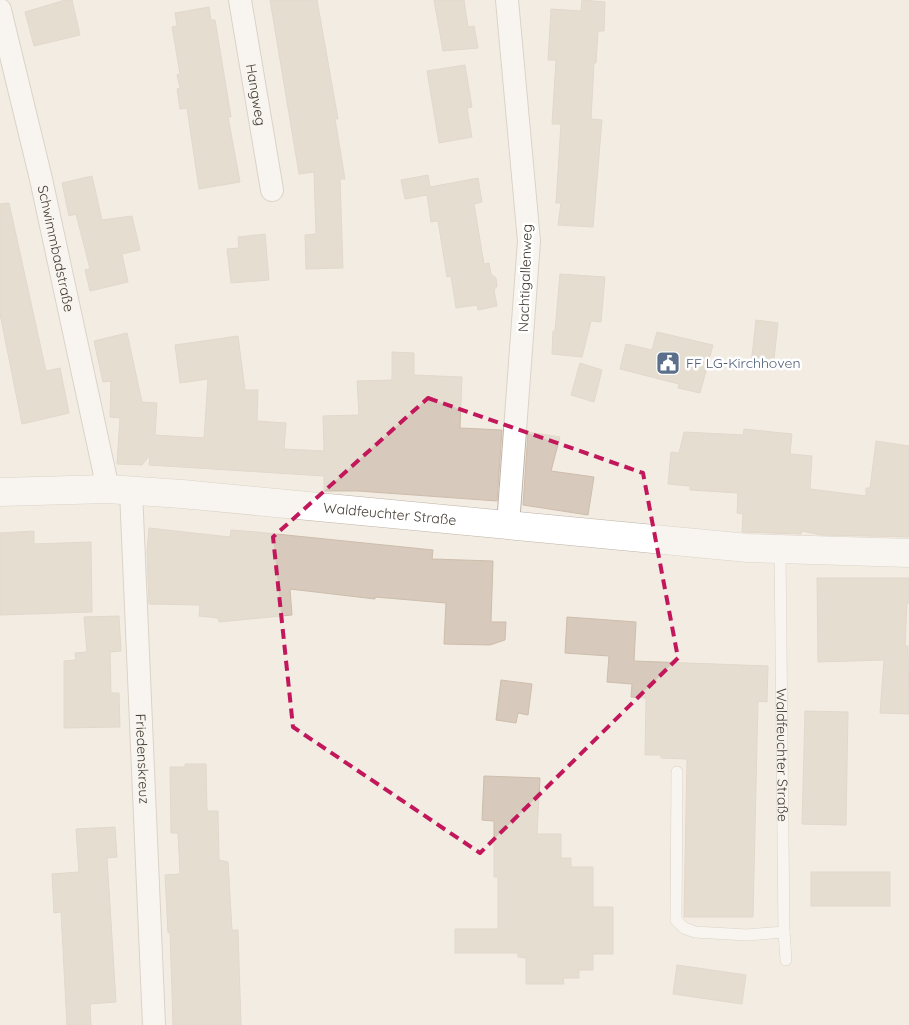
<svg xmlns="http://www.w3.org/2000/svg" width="909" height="1025" font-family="Quicksand,sans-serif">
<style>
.building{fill:#d7c9bb;stroke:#cfbdab}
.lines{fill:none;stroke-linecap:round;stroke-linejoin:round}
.service-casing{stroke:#beb3a6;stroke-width:12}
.minor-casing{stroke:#beb3a6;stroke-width:24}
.tertiary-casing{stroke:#beb3a6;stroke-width:29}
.service{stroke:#fff;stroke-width:11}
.minor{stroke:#fff;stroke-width:22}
.tertiary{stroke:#fff;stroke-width:28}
.marked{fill:none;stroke:#c2185b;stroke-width:4;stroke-dasharray:10 6;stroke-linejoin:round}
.labels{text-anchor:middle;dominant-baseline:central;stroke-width:5;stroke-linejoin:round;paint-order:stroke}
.street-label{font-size:14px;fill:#443c33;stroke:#fff}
.service-label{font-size:14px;fill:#4e5e75;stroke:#fff;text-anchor:start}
</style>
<rect width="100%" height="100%" fill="#f2ece3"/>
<g class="building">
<path d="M65,0h7l8,35 -46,11 -9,-34z"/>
<path d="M270,0h47l21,119h-3l10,60h-5l3,89 -37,1 -1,-34 11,-1 -2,-62 -15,2z"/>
<path d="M434,0h30l4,27 6,-1 4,22 -35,3z"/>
<path d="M582,0l23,2 -1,29h-6l-2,32h-2l-3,56 11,1 -9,107 -35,-2 3,-22h-5l5,-79h-9l4,-64h-8l3,-51 30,2z"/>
<path d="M209,7l2,13h4l16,97h-3l12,65 -41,7 -12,-81 -7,1 -3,-20 3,-1 -3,-13 3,-1 -8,-47 5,-1 -2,-13z"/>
<path d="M465,65l7,42 -5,1 5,29 -33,6 -12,-72z"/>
<path d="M428,175l2,12 48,-9 4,24 -8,2 10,60 5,-1 2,11 5,4 1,8 -3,4 3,16 -19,4 -1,-5 -21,3 -5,-32 -4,1 -9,-56 -7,1 -4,-27 -22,4 -4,-19z"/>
<path d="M92,176l10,44 30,-4 8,34 -18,4 6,28 -38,9 -5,-21 5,-1 -14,-55 -7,2 -7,-33z"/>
<path d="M9,203l37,168 14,-3 9,45 -47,11 -22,-110v-110z"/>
<path d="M265,234l4,46 -38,3 -4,-34 12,-1 -1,-11z"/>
<path d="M560,274l45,3 -4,45 -10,-1 -9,36 -30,-3 1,-23h2z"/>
<path d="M756,320l22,3 -5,44 -22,-2z"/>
<path d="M657,332l56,13 -13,48 -22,-5 1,-4 -59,-15 6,-25 26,6z"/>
<path d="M127,333l15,69 15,1 -2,32 49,3 4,-59 -28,4 -5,-38 63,-9 7,54h13l-1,31 29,2 -2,26 40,2 -1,-35 36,-1 -2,-34 35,-1v-28l22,1v22l48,2 -2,51 42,2 -5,71 -139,-10h-34v-15l-175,-11 1,-10 -8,10 -25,-1 3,-46 -10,-1 1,-36 -8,1 -9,-41z"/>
<path d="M580,363l22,7 -8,32 -23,-7z"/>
<path d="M744,429l48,5 -2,20 22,2 -2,33 56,7v-8h4l6,-47 33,5v91l-88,-2 -19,-4 -1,3 -59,-2 1,-18 -6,-1 1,-20 -48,-3v-4l-22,-2 3,-32 8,1 5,-21 59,3z"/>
<path d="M528,432l32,5 -9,34 43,6 -6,38 -65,-10z"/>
<path d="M149,528l81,9 1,-7 26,2 176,18 -1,9 61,2 -2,61h15l-1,18 -15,5 -46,-1 2,-41 -71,-6v2l-85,-10 2,26 -73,7 -1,-4 -19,-2 1,-11 -51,-1 -2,-53z"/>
<path d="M34,531v13l57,-2 1,70 -92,3v-82z"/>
<path d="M817,578h92v25h-2l-2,43h3l1,68 -29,-1 4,-53 -66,2z"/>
<path d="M119,616l2,35 -11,1 1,41h8l1,34 -56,1v-67l12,-1 -1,-7 12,-1 -3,-35z"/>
<path d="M567,617l69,5 -2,39 134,5 -1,36 -9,-1 -5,216h-69l3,-158 -26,-1v-3h-16l1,-57 -15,-1 1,-13 -25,-2 2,-26 -44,-3z"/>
<path d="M501,680l31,4 -4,31 -10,-2 -2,10 -20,-3z"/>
<path d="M805,711l43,1 -2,113 -44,-1z"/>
<path d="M185,764h21l1,47h11l1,49 9,2 4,68h6l3,95h-68l-3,-93 -2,1 -3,-58 15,-1 -2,-41h-7l-1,-66h15z"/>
<path d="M484,776l56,2 -3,56h24v24h10v9h22v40h20v47h-20v16h-14v8h-16l1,6h-38v-26l-8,-1v-4h-63v-24h43v-52h-4v-56l-12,-1z"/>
<path d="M115,827l2,30 -10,1 9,144 -26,2 1,21h-24l-6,-113 -7,1 -2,-39 27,-2 -3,-43z"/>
<rect x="811" y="872" width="79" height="34"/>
<path d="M677,965l69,10 -4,29 -69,-10z"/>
</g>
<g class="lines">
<g class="service-casing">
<g id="service">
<path id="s1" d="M780,550l4,382 2,28"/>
<path d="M677,772l-1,148 8,8 11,4 52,3 37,-3"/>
</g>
</g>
<g class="minor-casing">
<g id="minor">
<path id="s2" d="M240,0l32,190"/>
<path d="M507,0l22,241 -21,284"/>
<path id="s3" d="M0,10l41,169 67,310"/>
<path id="s4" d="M131,491l23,534"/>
</g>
</g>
<g class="tertiary-casing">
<g id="tertiary">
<path id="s5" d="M0,492l108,-3 74,5 566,54 161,5"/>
</g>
</g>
<use href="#service" class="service"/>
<use href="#minor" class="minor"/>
<use href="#tertiary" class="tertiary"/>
</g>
<path d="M0 0H909V1025H0ZM428,398l215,75 35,185 -198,195 -187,-126 -20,-190z" fill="#f2ece3" fill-opacity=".55" fill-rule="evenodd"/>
<path class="marked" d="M428,398l215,75 35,185 -198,195 -187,-126 -20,-190z"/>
<defs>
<g id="civic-square" transform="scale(1.25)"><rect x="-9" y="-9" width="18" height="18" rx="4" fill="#5c6f8a" stroke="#fff"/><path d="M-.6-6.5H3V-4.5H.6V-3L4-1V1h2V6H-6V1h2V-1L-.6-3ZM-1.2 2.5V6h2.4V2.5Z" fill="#fff"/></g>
</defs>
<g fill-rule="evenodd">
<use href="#civic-square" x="668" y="363"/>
</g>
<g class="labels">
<g class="street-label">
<text stroke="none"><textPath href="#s2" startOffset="96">Hangweg</textPath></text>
<text stroke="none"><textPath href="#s3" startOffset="245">Schwimmbadstraße</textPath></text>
<text transform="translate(525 278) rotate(-88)">Nachtigallenweg</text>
<text stroke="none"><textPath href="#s5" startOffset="391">Waldfeuchter Straße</textPath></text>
<text stroke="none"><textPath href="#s1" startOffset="205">Waldfeuchter Straße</textPath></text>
<text stroke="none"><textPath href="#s4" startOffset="268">Friedenskreuz</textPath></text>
</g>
<g class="service-label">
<text x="686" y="363">FF LG-Kirchhoven</text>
</g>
</g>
</svg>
